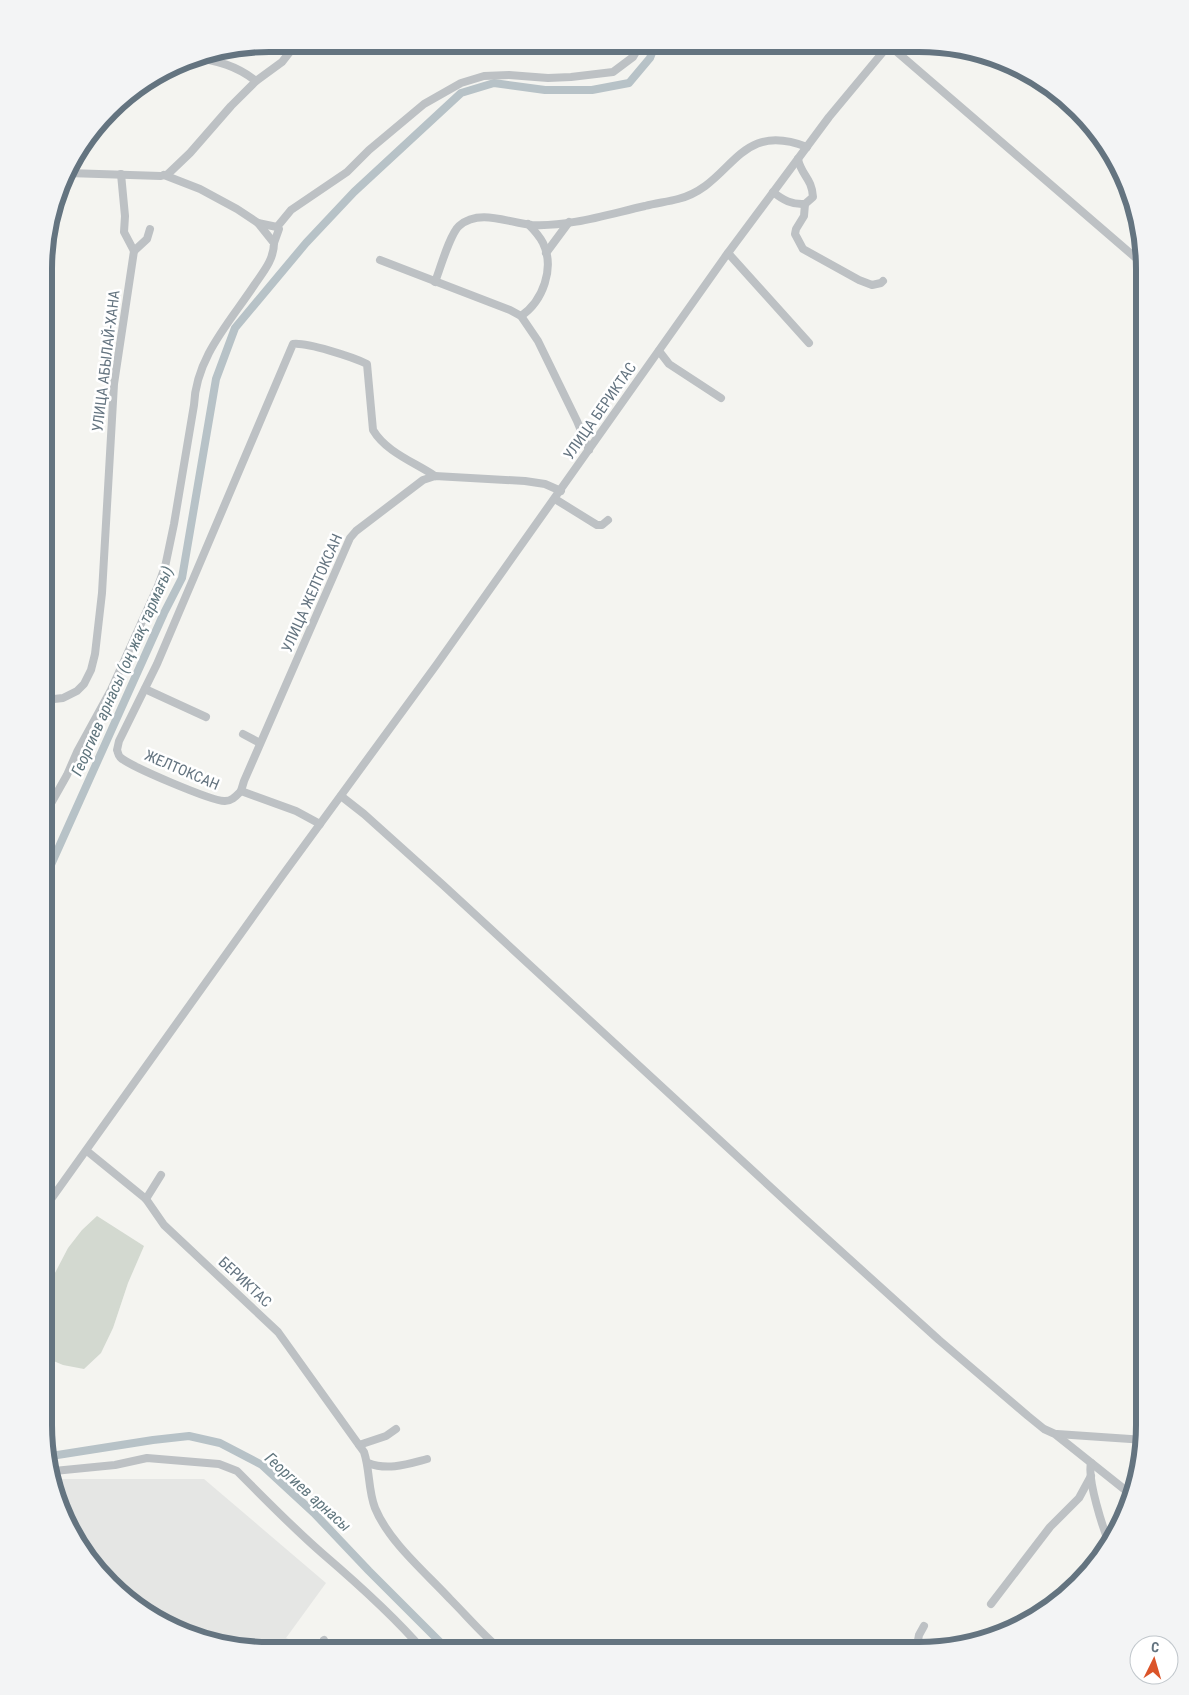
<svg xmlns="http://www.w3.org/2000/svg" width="1189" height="1695" font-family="'Roboto Condensed',sans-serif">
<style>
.built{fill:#e5e6e4}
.green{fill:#d3d9d0}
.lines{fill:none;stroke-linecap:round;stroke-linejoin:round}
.canal{stroke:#b7c2c7;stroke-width:8}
.street{stroke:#bdc1c4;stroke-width:8}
.labels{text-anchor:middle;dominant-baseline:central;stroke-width:5;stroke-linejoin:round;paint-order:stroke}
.street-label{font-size:15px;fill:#647480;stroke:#fff}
.water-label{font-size:16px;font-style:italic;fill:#60767e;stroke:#fff}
.rim{fill:none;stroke:#647480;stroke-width:6}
</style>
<rect width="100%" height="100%" fill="#f4f4f0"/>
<path class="built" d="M56,1479h148l122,104 -40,55 30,12 -76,-1 -57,-15 -51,-29 -65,-80z"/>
<path class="green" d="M97,1216l47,30 -16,37 -15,45 -12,25 -17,16 -21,-4 -19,-8v-63l24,-46 14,-18z"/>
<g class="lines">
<g class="canal">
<path d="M45,878l119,-265 18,-35 34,-199 19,-51 71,-85 48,-51 107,-99 33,-10 51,7h47l37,-7 21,-25 5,-13"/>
<path d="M51,1456l102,-16 36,-4 31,7 42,22 52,48 55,58 79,79"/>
</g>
<g class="street">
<path d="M890,46l254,219"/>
<path d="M192,58c25,2 45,8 64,23"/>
<path d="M68,173l93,3 7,-2 22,-21 41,-47 25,-25 26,-19 14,-18"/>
<path d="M164,175l36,14 37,20 21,14 19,4"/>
<path d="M773,192c10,8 19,13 32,12l8,-7c-1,-19 -12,-22 -15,-38"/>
<path d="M805,204l-1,12 -8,13 -1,5 8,15 56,31 13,5 9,-2 2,-2"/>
<path d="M274,243l5,-14 -2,-2 14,-17 56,-38 22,-22 55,-46 37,-21 23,-7 25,-1 39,3 23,-1 42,-5 20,-15 7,-12"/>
<path d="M134,251l13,-12 3,-10"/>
<path d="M546,253l23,-31"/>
<path d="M728,253l81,90"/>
<path d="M380,260l130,50 11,6 17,25 39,80 12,29"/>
<path d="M435,282c5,-13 15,-48 24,-56 20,-18 50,-3 73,-1 37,2 77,-11 113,-19 11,-3 22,-4 33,-7 55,-14 58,-80 129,-52"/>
<path d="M521,316c22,-15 34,-48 22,-73 -4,-8 -9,-13 -15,-19"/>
<path d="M659,351l10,13 52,34"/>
<path d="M555,499l42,26h5l6,-5"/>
<path d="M145,689l61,28"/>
<path d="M45,700l18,-2 14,-7 7,-7 7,-14 4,-16 7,-61 12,-209 20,-133 -10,-19 1,-16 -4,-42"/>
<path d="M243,734l17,9"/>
<path d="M241,791c-5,5 -9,10 -16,10 -11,1 -99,-36 -105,-44 -2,-2 -2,-5 -3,-7l2,-9 38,-77 136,-320c13,-2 60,13 74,20l6,66c13,22 41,32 62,46"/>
<path d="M241,791l3,-10 106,-243 6,-7 67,-51 12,-4 90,5 20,3 16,7"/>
<path d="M241,791l55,20 24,13"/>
<path d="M341,796l23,18 79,71 360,332 136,123 89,76 16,13 11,5 79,63"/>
<path d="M45,814l22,-39 10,-23 34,-62 47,-104 7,-19 9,-43 20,-119c2,-48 36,-83 61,-121 9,-13 19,-25 19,-41l-16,-20"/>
<path d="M87,1151l59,48 18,26 114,107 86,120c6,18 4,38 11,56 14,34 50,64 75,91 17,17 33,36 51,51"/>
<path d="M146,1199l15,-24"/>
<path d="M44,1209l238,-333 155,-212 288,-407 104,-140 59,-71"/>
<path d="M1057,1434l88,6"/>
<path d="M359,1445l27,-9 10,-7"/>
<path d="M368,1463c20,8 40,1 59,-4"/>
<path d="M1091,1463c-4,16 12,66 19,82"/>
<path d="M54,1471l61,-6 32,-7 72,6 18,7c28,28 56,57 86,83 35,30 70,61 100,96"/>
<path d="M991,1604l59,-77 29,-29 12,-22"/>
<path d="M324,1640l4,10"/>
<path d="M916,1651l3,-16 5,-9"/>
</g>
</g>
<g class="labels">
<g class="street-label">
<text transform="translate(106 361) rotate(-83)">УЛИЦА АБЫЛАЙ-ХАНА</text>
<text transform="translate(600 411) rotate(-55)">УЛИЦА БЕРИКТАС</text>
<text transform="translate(312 593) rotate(-66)">УЛИЦА ЖЕЛТОКСАН</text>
<text transform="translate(182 770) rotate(23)">ЖЕЛТОКСАН</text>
<text transform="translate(245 1282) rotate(43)">БЕРИКТАС</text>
</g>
<g class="water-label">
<text transform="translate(122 671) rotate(-66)">Георгиев арнасы (оң жақ тармағы)</text>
<text transform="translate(308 1492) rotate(42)">Георгиев арнасы</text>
</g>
</g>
<path d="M0 0H1189V1695H0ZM269 52H919A217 217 0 0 1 1136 269V1425A217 217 0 0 1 919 1642H269A217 217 0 0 1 52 1425V269A217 217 0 0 1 269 52Z" fill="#f3f4f5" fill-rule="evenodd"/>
<path class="rim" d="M269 52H919A217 217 0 0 1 1136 269V1425A217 217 0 0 1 919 1642H269A217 217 0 0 1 52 1425V269A217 217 0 0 1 269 52Z"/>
<g transform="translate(1154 1660) rotate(5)"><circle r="24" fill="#ffffff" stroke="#c1c7cc"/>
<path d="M0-4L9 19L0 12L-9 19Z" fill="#db5429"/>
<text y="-8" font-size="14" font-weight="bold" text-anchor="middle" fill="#647480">С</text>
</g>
</svg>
